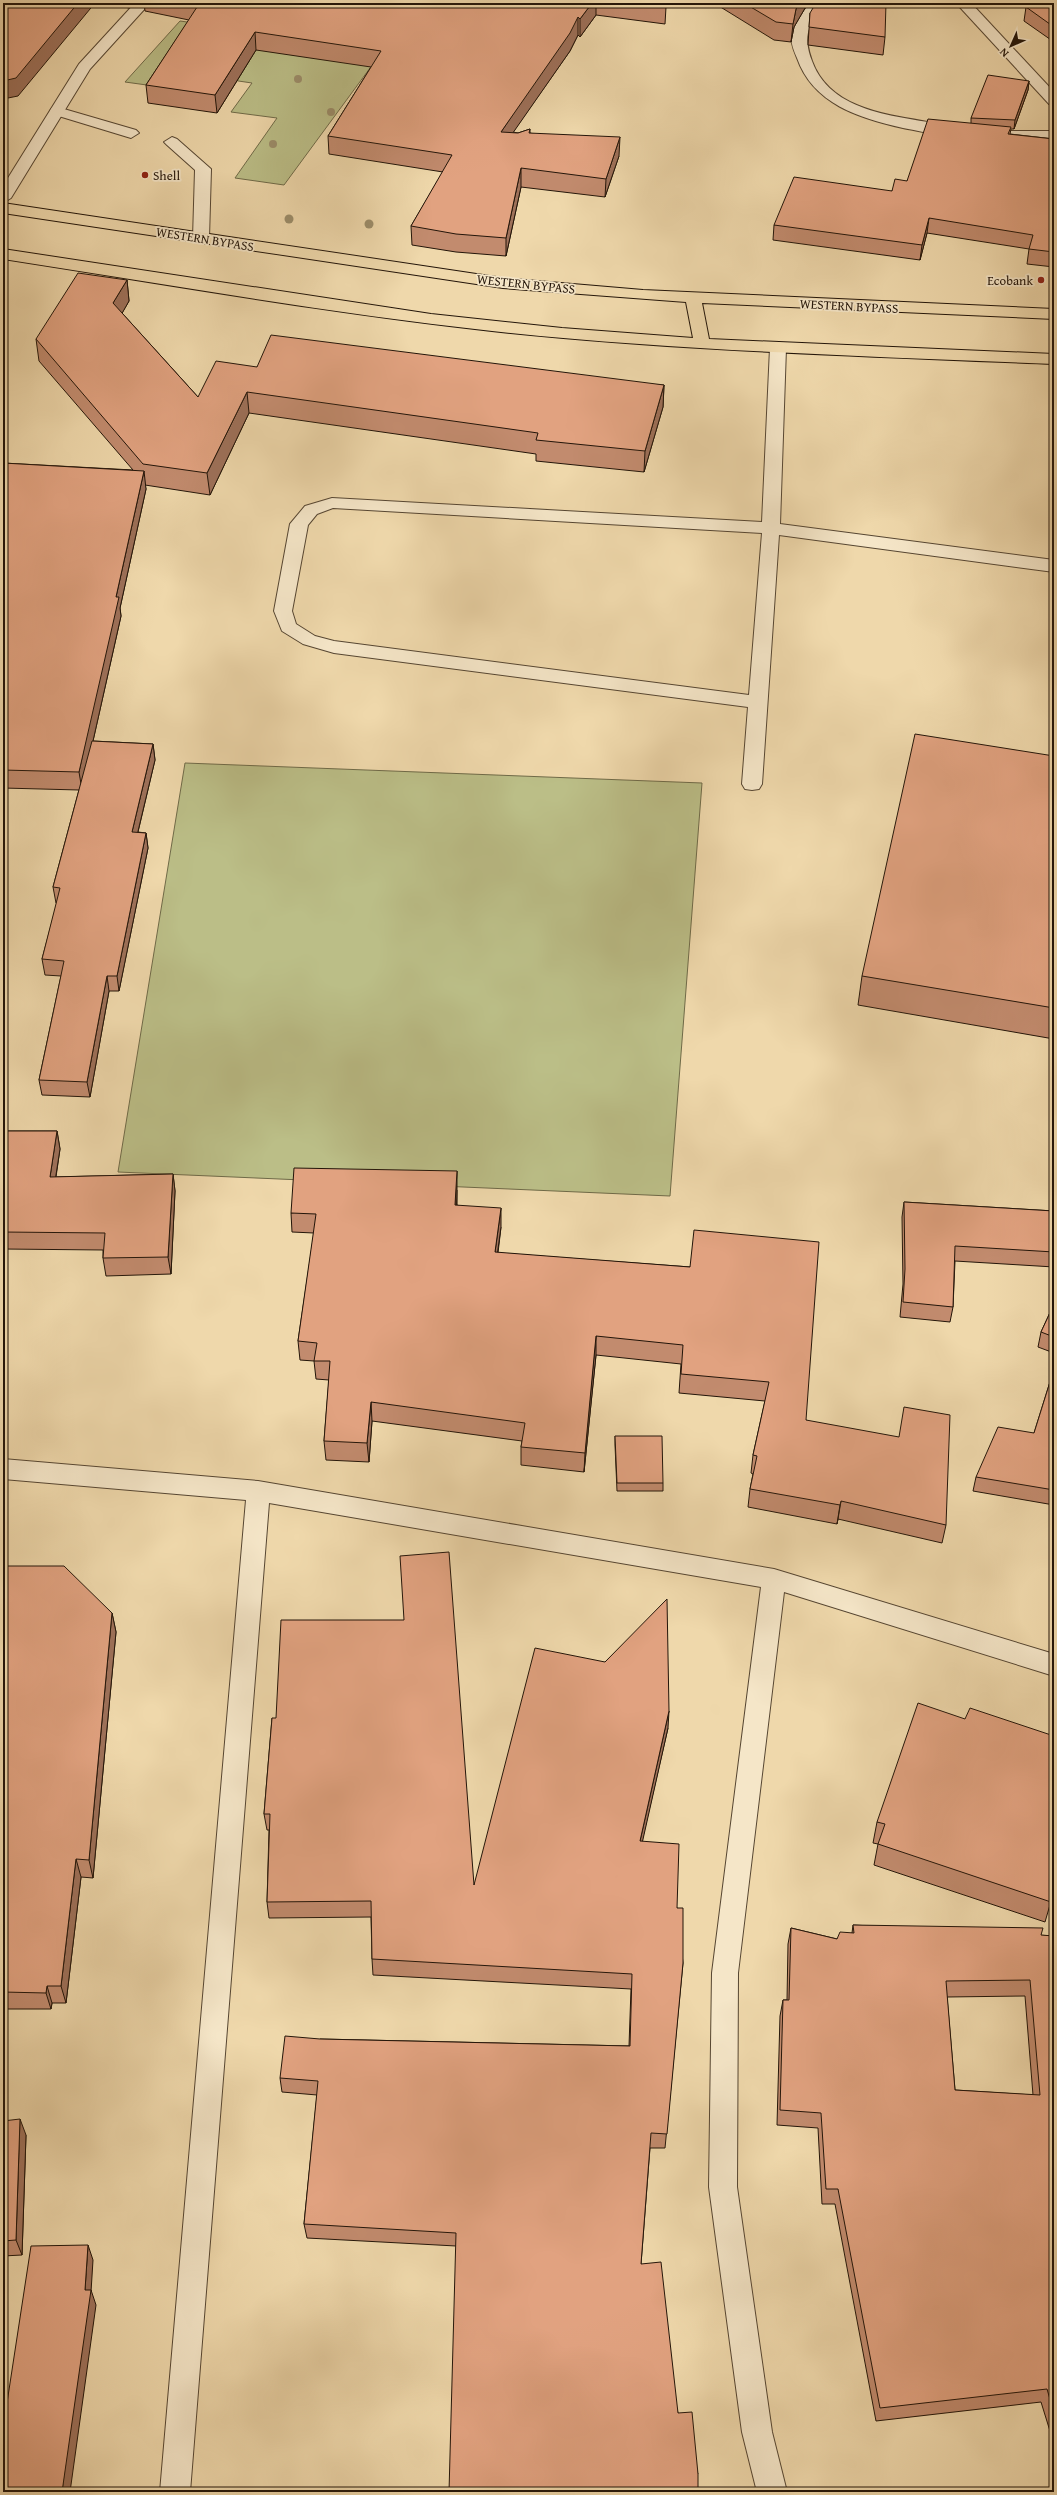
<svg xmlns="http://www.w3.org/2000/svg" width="1057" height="2495" font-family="'Gentium Book Plus',serif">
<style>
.green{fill:#bbbe87;stroke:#6f6a48}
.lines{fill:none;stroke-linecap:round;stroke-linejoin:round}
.service-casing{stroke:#564632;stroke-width:2}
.minor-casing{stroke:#564632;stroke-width:2}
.trunk-casing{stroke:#231509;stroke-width:2}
.service{fill:#f5e6c8;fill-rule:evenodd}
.minor{fill:#f5e6c8;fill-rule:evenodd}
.trunk{fill:#efd8ab;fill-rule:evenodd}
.tree{fill:#9c8d6a}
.wall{fill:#c28b6e;stroke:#231509;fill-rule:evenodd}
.shaded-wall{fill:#9e715a;stroke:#231509}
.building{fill:#e1a280;stroke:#231509;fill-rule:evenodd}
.poi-dot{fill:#8f2418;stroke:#f5e6c8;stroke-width:1.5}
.labels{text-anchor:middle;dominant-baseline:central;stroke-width:3.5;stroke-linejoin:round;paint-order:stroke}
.far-poi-label{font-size:13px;fill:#231509;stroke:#f5e6c8;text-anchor:start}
.far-street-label{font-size:13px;fill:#231509;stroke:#f5e6c8}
</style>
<rect width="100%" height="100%" fill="#efd8ab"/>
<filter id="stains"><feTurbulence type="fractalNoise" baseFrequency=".005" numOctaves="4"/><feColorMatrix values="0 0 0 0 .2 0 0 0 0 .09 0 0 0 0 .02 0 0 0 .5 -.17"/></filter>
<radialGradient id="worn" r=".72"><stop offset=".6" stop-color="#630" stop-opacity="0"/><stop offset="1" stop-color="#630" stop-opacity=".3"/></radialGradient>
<g class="green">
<path d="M180,21l204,28 -100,136 -49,-7 42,-60 -46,-6 21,-29 -88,-13 -10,16 -29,-4z"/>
<path d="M185,763l517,20 -32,413 -552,-24z"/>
</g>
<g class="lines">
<g class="service-casing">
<g id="service">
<path d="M57,107l79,23 3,3 -8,5 -79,-24 -2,-3 2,-3z"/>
<path d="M172,137l5,2 34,30 -2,69 -2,3 -6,2 -8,-5 2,-68 -28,-25 -3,-3z"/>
<path d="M778,343l6,2 2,3 -6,176 274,36v12l-275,-37 -17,249 -3,5 -7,1 -7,-1 -3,-5 6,-77 -414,-54 -31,-9 -21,-13 -8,-20 16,-87 15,-18 27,-8 430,24 8,-174 2,-3zM333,508l429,25 -13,162 -415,-54 -19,-5 -19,-12 -4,-13 16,-86 9,-11z"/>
</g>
</g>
<g class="minor-casing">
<g id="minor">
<path d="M135,3h15l-60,66 -79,129 -8,5v-17l76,-122z"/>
<path d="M810,3h14c-15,23 -22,31 -12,58 21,58 100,55 148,67l3,3 -3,3c-16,4 -40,-3 -57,-6 -44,-10 -90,-24 -106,-70 -3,-7 -7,-16 -5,-23 2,-12 11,-23 18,-32z"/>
<path d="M956,3h15l83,89v13l-5,-1z"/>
<path d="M997,131h57v10l-62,-2 -3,-3 3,-3z"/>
<path d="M3,1459l255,22 516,88 280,85v22l-270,-84 -46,381 -1,214 35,245 15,60h-30l-15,-60 -33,-245 3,-214 49,-386 -492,-84 -79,989h-30l86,-992 -243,-21z"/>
</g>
</g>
<g class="trunk-casing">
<path id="trunk" d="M3,203l500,75 140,12 411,19v10l-352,-16 7,36 345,15v10c-187,-8 -375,-13 -562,-33 -164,-18 -326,-47 -489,-72v-10l428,65 131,14 131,10 -7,-36 -183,-14 -500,-75z"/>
</g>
<use href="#service" class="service"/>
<use href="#minor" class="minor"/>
<use href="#trunk" class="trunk"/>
</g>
<g class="tree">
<circle cx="298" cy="79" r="4"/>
<circle cx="331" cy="112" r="4"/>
<circle cx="273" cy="144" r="4"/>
<circle cx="289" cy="219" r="4.5"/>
<circle cx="369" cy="224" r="4.5"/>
</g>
<g class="wall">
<path d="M105,3h28l-4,5z"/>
<path d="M144,3h518l4,4 -1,17 -69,-9 -16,22 -2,-2 -8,16 -57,81 5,1 12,-4v4l89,23 -14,41 -84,-10 -15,69 -50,-4 -44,-7 -1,-19 32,-54 -114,-18 -1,-18 43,-69 -115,-17 -39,63 -69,-10 -2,-18 43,-65 -44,-9z"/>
<path d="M714,3h94l-14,24 -3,15 -17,-2z"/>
<path d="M1054,3v39l-30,-21 2,-14z"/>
<path d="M810,13l75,24 -2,18 -75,-10z"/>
<path d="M1029,81l-1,9 -14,39h-3l-1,5 44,5v128l-27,-3 2,-15 -102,-16 -7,27 -147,-20 1,-15 118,-34 15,-10 64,-58v-5z"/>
<path d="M127,280l2,21 -7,12 76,84 59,-30 407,18 -1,22 -19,65 -108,-11v-7l-287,-41 -39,82 -65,-10 1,4 -26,119 1,8 -28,125 60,3 2,16 -17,72 8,1 2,15 -29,143h-10l-19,106 -48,-2 -3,-15 22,-104 -16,-1 -3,-16 15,-56h-1l-3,-16 26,-97 -76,-2v-325l130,7 -94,-109 -3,-22z"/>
<path d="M1054,756v283l-196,-34 4,-29z"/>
<path d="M3,1131h54l3,18 -4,28 117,-3 2,17 -4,83 -65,2 -3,-18v-8l-100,-1z"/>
<path d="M457,1190v15l44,22 -3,26 192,14 116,153 140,105 -4,18 -104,-24 -1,5 -89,-17 2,-18 3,-15 -2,-1 2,-18 12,-54 -86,-8 2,-29 -85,-9 -12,117 -63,-7v-18l1,-6 -150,-20 -3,41 -43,-2 -2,-19 5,-61 -13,-1 -2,-18 -14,-1 -2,-19 16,-108 -22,-1 -1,-19z"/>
<path d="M904,1202l150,9v56l-99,-6 -2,46 -3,15 -50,-5 3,-33 -1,-67z"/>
<path d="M1054,1304v49l-16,-6 3,-15z"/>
<path d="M1054,1369v136l-81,-14 3,-14 58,-44z"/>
<path d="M615,1436l48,47v8h-46l-2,-46z"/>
<path d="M3,1566l109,47 4,19 -23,246 -12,-1 -15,126h-14l-1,6h-48z"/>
<path d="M1054,1566v12l-3,-1z"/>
<path d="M272,1718l202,167 194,-157 -26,113 35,67 6,55 -18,185h-15l-9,116 37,149 20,61 -242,-228 -149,-8 -3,-14 13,-129 -35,-3 -2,-14 40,-39 309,7 2,-57 -258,-14 -1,-16 -1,-42 -102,1 -2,-16 2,-72h-2l-3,-16z"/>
<path d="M1052,1749l2,142 -9,31 -171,-57 4,-21 -5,-1 4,-21z"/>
<path d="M853,1925l201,11v209h-2l2,19v280l-13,-42 -165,19 -41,-217h-13l-4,-76 -41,-3 3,-109 3,-16h4l1,-56 3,-16 46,11 15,-6zM1025,1996l8,99 -78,-5 -8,-93z"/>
<path d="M3,2121l23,14 -4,120 -19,1z"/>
</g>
<g class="shaded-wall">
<path d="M78,3h17l-77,93 -15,3v-18z"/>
<path d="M128,3h5l-4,5z"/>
<path d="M592,3h4v12l-16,22v-18z"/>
<path d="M799,3h9l-14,24 -3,15 2,-18 3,-15z"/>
<path d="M578,17v18l-8,16 -69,99v-18z"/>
<path d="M255,32l1,18 -39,63 -2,-18z"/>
<path d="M1029,81l-1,9 -14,39 1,-9z"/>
<path d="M620,137l-1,19 -14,41 1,-18z"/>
<path d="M521,168v19l-15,69v-18z"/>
<path d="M929,218l-2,15 -7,27 2,-15z"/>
<path d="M127,280l2,21 -13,23 -3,-21z"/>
<path d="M664,385l-1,22 -19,65 1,-21z"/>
<path d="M247,392l2,21 -39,82 -3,-22z"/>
<path d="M144,471l2,18 -26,119 1,8 -39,174 -3,-18 37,-175z"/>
<path d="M153,744l2,16 -21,88 -2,-16z"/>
<path d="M146,833l2,15 -29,143 -2,-15z"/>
<path d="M107,976l2,15 -19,106 -3,-15z"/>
<path d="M57,1131l3,18 -7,45 -3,-17z"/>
<path d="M457,1171v19l-1,34 -1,-19z"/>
<path d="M173,1174l2,17 -4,83 -3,-17z"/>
<path d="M501,1208v19l-6,44v-19z"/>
<path d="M596,1336v19l-12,117 1,-19z"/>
<path d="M371,1402l1,19 -3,41 -2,-19z"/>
<path d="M841,1501l-3,18 -1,5 3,-19z"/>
<path d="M112,1613l4,19 -23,246 -4,-18z"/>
<path d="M669,1711l-1,17 -29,129 1,-16z"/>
<path d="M76,1859l5,18 -15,126 -5,-17z"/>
<path d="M47,1986l5,17 -1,6 -5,-16z"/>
<path d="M20,2119l6,16 -4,120 -6,-15z"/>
<path d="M88,2245l5,15 -2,32v-2l5,15 -26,187h-8l23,-202z"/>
</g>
<g class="building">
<path d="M3,3h75l-62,75 -13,3z"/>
<path d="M193,3h399l-12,16 -2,-2 -8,16 -69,99 17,1 12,-4 -1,4 91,4 -14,42 -85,-11 -15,70 -50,-4 -45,-8 41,-71 -124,-19 53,-85 -126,-19 -40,63 -69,-10 53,-81z"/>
<path d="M641,3h21l4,4z"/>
<path d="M744,3h55l-3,6 -3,15 -17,-2z"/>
<path d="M816,3h70l-1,34 -76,-10 1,-14z"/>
<path d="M1039,3h15v24l-28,-20z"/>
<path d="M988,75l41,6 -14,39 -44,-2z"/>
<path d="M928,119l83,8 -3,7 46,5v113l-25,-3 4,-14 -104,-17 -7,27 -148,-20 20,-48 98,14 3,-12 12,2z"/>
<path d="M78,273l49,7 -14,23 85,94 18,-36 41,6 14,-32 393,50 -19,66 -109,-11 2,-7 -291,-41 -40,81 -64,-9 -107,-125z"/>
<path d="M3,463l141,8 -28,126h3l-40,175 -76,-2z"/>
<path d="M915,734l139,22v252l-192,-32z"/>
<path d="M92,741l61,3 -21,88 14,1 -29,143h-10l-20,106 -48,-2 25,-119 -22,-2 18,-71 -7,-1z"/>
<path d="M3,1131h54l-7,46 123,-3 -5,83 -65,1 2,-25 -102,-1z"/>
<path d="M294,1168l163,3 -2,34 46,3 -6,44 195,15 4,-37 125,12 -13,178 93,17 5,-30 46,8 -4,110 -105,-24 -1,4 -90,-16 7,-33 -4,-1 16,-73 -88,-8 2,-29 -87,-9 -11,117 -64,-6 4,-24 -154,-21 -4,41 -43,-2 6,-80h-16l3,-18 -19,-2 18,-127 -25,-1z"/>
<path d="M904,1202l150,9v41l-99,-6 -2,61 -50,-5 2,-33z"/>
<path d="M1054,1304v33l-13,-5z"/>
<path d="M1054,1369v121l-78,-13 22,-50 36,6z"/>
<path d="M615,1436h47l1,47h-46z"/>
<path d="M449,1552l25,333 61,-237 70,14 62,-63 2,112 -29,130 39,3 -2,64h6v55l-16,171 -16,-1 -10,131 20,-2 17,151 14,-1 6,62v18h-249l7,-259 -152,-9 14,-143 -38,-3 5,-42 35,3 310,7 2,-72 -260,-15 -1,-58 -104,1 3,-88h-6l8,-96h4l5,-98h123l-4,-64z"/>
<path d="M3,1566h61l48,47 -23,247 -13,-1 -15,127h-14l-1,7 -43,-1z"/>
<path d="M918,1703l47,16 5,-11 84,28v6l-2,7 2,1v141l-3,11 -173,-58 7,-20 -8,-2z"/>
<path d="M853,1925l190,3 -2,7 13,1v193h-4l4,35v249l-7,-24 -167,19 -42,-219h-12l-5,-76 -41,-3 3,-110h6l2,-72 46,11 3,-7 14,1zM1030,1980l10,115 -85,-5 -9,-109z"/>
<path d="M20,2119l-4,121 -13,1v-120z"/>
<path d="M88,2245l-3,45h6l-29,202h-59v-63l28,-183z"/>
</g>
<g class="poi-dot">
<circle cx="145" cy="175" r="4"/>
<circle cx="1041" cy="280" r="4"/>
</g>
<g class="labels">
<g class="far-poi-label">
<text x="153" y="175">Shell</text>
<text x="1033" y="280" text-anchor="end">Ecobank</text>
</g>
<g class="far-street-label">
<text transform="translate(205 239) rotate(9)">WESTERN BYPASS</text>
<text transform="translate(526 284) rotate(6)">WESTERN BYPASS</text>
<text transform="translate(849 306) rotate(3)">WESTERN BYPASS</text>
</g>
</g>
<rect width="1057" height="2495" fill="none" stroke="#efd8ab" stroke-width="16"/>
<rect x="4" y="4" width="1049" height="2487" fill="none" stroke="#231509" stroke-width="2"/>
<rect x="8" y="8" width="1041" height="2479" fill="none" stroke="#231509"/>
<g transform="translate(1011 46) rotate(225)" stroke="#f5e6c8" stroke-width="3" paint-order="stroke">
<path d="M0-3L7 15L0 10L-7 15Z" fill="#231509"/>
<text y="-6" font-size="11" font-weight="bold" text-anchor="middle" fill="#231509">N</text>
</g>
<rect width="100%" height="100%" filter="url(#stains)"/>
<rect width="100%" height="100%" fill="url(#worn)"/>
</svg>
